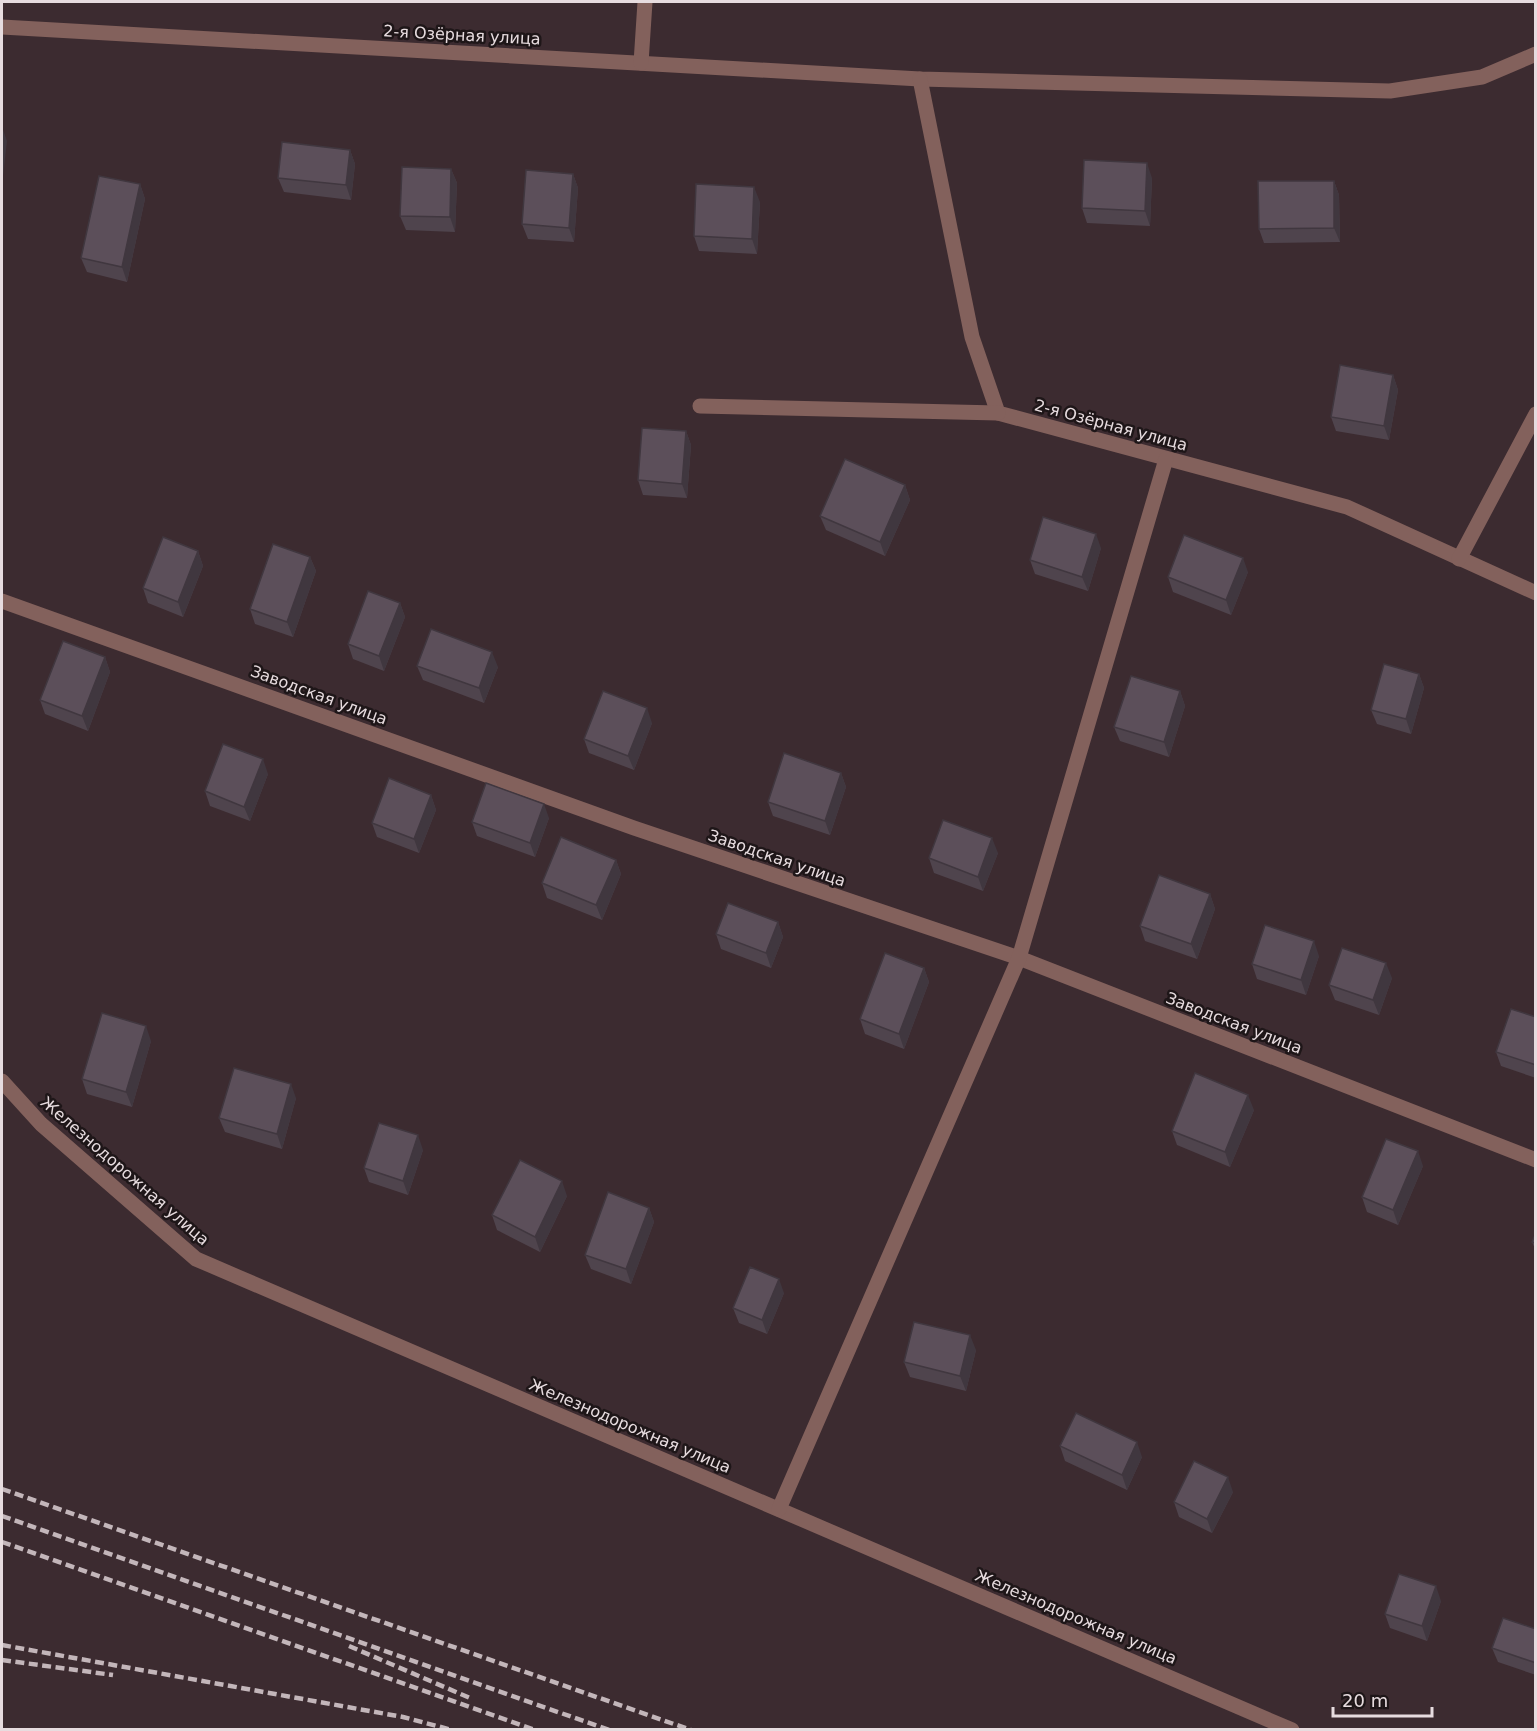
<svg xmlns="http://www.w3.org/2000/svg" width="1537" height="1731" font-family="'DejaVu Sans',sans-serif">
<style>
.lines{fill:none;stroke-linecap:round;stroke-linejoin:round}
.minor{stroke:#83615c;stroke-width:15}
.rail{stroke:#c3b6ba;stroke-width:4.5;stroke-dasharray:9 4.5;stroke-linecap:butt}
.wall{fill:#4f444d}
.shaded-wall{fill:#40373f}
.building{fill:#5c4f5a;stroke:#40373f;stroke-width:1.5}
.labels{text-anchor:middle;dominant-baseline:central;stroke-width:5;stroke-linejoin:round;paint-order:stroke}
.street-label{font-size:16px;fill:#e7dcdf;stroke:#1e1618}
</style>
<rect width="100%" height="100%" fill="#3c2b30"/>
<g class="lines">
<g class="minor">
<path d="M2,27l918,52 470,12 92,-14 54,-23"/>
<path d="M641,63l4,-61"/>
<path d="M920,79l52,258 26,76 349,94 189,86"/>
<path d="M700,406l298,7"/>
<path d="M1459,559l77,-145"/>
<path d="M2,601l632,227 385,130 517,202"/>
<path d="M2,1081l39,43 155,135 1096,471"/>
<path d="M779,1509l240,-551 147,-499"/>
</g>
<g class="rail">
<path d="M2,1489l689,241"/>
<path d="M2,1516l607,214"/>
<path d="M2,1542l533,188"/>
<path d="M2,1645l401,72 49,13"/>
<path d="M349,1646l121,52"/>
<path d="M2,1660l111,15"/>
</g>
</g>
<g class="wall">
<path d="M350,150l5,14 -4,36 -67,-8 -6,-14z"/>
<path d="M451,169l6,14 -2,49 -49,-2 -6,-14z"/>
<path d="M573,174l5,14 -4,54 -46,-3 -6,-15z"/>
<path d="M1152,178l-2,48 -63,-3 -5,-15z"/>
<path d="M1334,181l5,14 1,47 -76,1 -5,-14z"/>
<path d="M140,184l5,15 -18,83 -40,-10 -6,-14z"/>
<path d="M760,202l-3,52 -58,-3 -5,-15z"/>
<path d="M1393,375l5,15 -9,50 -53,-9 -5,-14z"/>
<path d="M686,431l5,14 -4,53 -44,-3 -5,-15z"/>
<path d="M905,485l5,15 -25,56 -59,-26 -6,-14z"/>
<path d="M1101,548l-13,43 -53,-17 -5,-14z"/>
<path d="M198,551l5,15 -20,51 -35,-14 -5,-15z"/>
<path d="M310,557l6,14 -23,66 -38,-13 -5,-15z"/>
<path d="M1248,572l-17,43 -58,-23 -5,-15z"/>
<path d="M400,603l5,14 -21,54 -31,-12 -5,-15z"/>
<path d="M105,657l5,15 -22,59 -43,-17 -5,-14z"/>
<path d="M417,666l81,1 -14,36 -61,-23z"/>
<path d="M1419,674l5,14 -13,46 -34,-10 -6,-14z"/>
<path d="M1180,691l5,15 -16,51 -49,-16 -6,-14z"/>
<path d="M652,723l-18,47 -45,-17 -5,-14z"/>
<path d="M841,773l5,14 -16,48 -57,-19 -5,-14z"/>
<path d="M268,774l-18,47 -40,-15 -5,-15z"/>
<path d="M431,795l5,15 -17,43 -42,-16 -5,-14z"/>
<path d="M549,818l-14,39 -58,-21 -5,-14z"/>
<path d="M998,853l-15,38 -49,-18 -5,-15z"/>
<path d="M616,860l5,14 -19,46 -55,-22 -5,-15z"/>
<path d="M1210,894l5,15 -18,50 -52,-18 -5,-15z"/>
<path d="M778,922l5,15 -12,31 -50,-19 -5,-15z"/>
<path d="M1319,956l-13,39 -49,-16 -5,-15z"/>
<path d="M924,968l5,14 -25,67 -39,-15 -5,-15z"/>
<path d="M1392,978l-13,37 -44,-15 -6,-15z"/>
<path d="M1536,1017v61l-35,-12 -5,-14z"/>
<path d="M151,1041l-19,66 -45,-13 -5,-15z"/>
<path d="M296,1098l-14,51 -57,-17 -6,-14z"/>
<path d="M1254,1110l-24,57 -53,-22 -5,-14z"/>
<path d="M423,1150l-15,45 -39,-13 -5,-14z"/>
<path d="M1423,1166l-25,59 -31,-13 -5,-15z"/>
<path d="M567,1196l-27,56 -43,-22 -5,-15z"/>
<path d="M649,1208l5,14 -23,62 -40,-15 -6,-14z"/>
<path d="M1536,1233v18l-4,-9z"/>
<path d="M784,1293l-17,41 -28,-11 -6,-15z"/>
<path d="M976,1350l-10,41 -56,-14 -6,-15z"/>
<path d="M1060,1446l82,11 -15,33 -62,-29z"/>
<path d="M1233,1492l-21,41 -33,-16 -5,-15z"/>
<path d="M1441,1601l-14,40 -37,-13 -5,-14z"/>
<path d="M1536,1629v46l-38,-13 -6,-14z"/>
</g>
<g class="shaded-wall">
<path d="M2,127l5,14 -5,44z"/>
<path d="M350,150l5,14 -4,36 -5,-15z"/>
<path d="M1147,163l5,15 -2,48 -5,-15z"/>
<path d="M451,169l6,14 -2,49 -5,-15z"/>
<path d="M573,174l5,14 -4,54 -5,-14z"/>
<path d="M1334,181l5,14 1,47 -6,-14z"/>
<path d="M140,184l5,15 -18,83 -5,-15z"/>
<path d="M754,187l6,15 -3,52 -5,-15z"/>
<path d="M1393,375l5,15 -9,50 -5,-14z"/>
<path d="M686,431l5,14 -4,53 -5,-14z"/>
<path d="M905,485l5,15 -25,56 -5,-14z"/>
<path d="M1096,534l5,14 -13,43 -6,-14z"/>
<path d="M198,551l5,15 -20,51 -5,-15z"/>
<path d="M310,557l6,14 -23,66 -6,-15z"/>
<path d="M1243,558l5,14 -17,43 -5,-15z"/>
<path d="M400,603l5,14 -21,54 -5,-15z"/>
<path d="M492,652l6,15 -14,36 -5,-15z"/>
<path d="M105,657l5,15 -22,59 -6,-15z"/>
<path d="M1419,674l5,14 -13,46 -5,-15z"/>
<path d="M1180,691l5,15 -16,51 -5,-15z"/>
<path d="M647,708l5,15 -18,47 -6,-14z"/>
<path d="M263,759l5,15 -18,47 -6,-14z"/>
<path d="M841,773l5,14 -16,48 -5,-14z"/>
<path d="M431,795l5,15 -17,43 -5,-14z"/>
<path d="M544,804l5,14 -14,39 -5,-14z"/>
<path d="M992,838l6,15 -15,38 -5,-14z"/>
<path d="M616,860l5,14 -19,46 -6,-15z"/>
<path d="M1210,894l5,15 -18,50 -6,-15z"/>
<path d="M778,922l5,15 -12,31 -5,-15z"/>
<path d="M1314,941l5,15 -13,39 -5,-15z"/>
<path d="M1386,963l6,15 -13,37 -6,-15z"/>
<path d="M924,968l5,14 -25,67 -5,-15z"/>
<path d="M146,1026l5,15 -19,66 -6,-15z"/>
<path d="M291,1084l5,14 -14,51 -5,-15z"/>
<path d="M1248,1095l6,15 -24,57 -5,-15z"/>
<path d="M418,1135l5,15 -15,45 -5,-14z"/>
<path d="M1418,1151l5,15 -25,59 -5,-15z"/>
<path d="M562,1181l5,15 -27,56 -5,-15z"/>
<path d="M649,1208l5,14 -23,62 -5,-15z"/>
<path d="M779,1279l5,14 -17,41 -5,-14z"/>
<path d="M970,1335l6,15 -10,41 -6,-15z"/>
<path d="M1137,1442l5,15 -15,33 -5,-15z"/>
<path d="M1228,1477l5,15 -21,41 -5,-14z"/>
<path d="M1436,1586l5,15 -14,40 -5,-15z"/>
</g>
<g class="building">
<path d="M282,142l68,8 -4,35 -68,-7z"/>
<path d="M1084,160l63,3 -2,48 -63,-3z"/>
<path d="M402,167l49,2 -1,48 -50,-1z"/>
<path d="M526,170l47,4 -4,54 -47,-4z"/>
<path d="M99,176l41,8 -18,83 -41,-9z"/>
<path d="M1258,181h76v47l-75,1z"/>
<path d="M696,184l58,3 -2,52 -58,-3z"/>
<path d="M1340,365l53,10 -9,51 -53,-9z"/>
<path d="M642,428l44,3 -4,53 -44,-4z"/>
<path d="M845,459l60,26 -25,57 -60,-26z"/>
<path d="M1043,517l53,17 -14,43 -52,-17z"/>
<path d="M1184,535l59,23 -17,42 -58,-23z"/>
<path d="M163,537l35,14 -20,51 -35,-14z"/>
<path d="M273,544l37,13 -23,65 -37,-13z"/>
<path d="M368,591l32,12 -21,53 -31,-12z"/>
<path d="M431,629l61,23 -13,36 -62,-22z"/>
<path d="M63,641l42,16 -23,59 -42,-16z"/>
<path d="M1384,664l35,10 -13,45 -35,-9z"/>
<path d="M1131,676l49,15 -16,51 -50,-15z"/>
<path d="M603,691l44,17 -19,48 -44,-17z"/>
<path d="M223,744l40,15 -19,48 -39,-16z"/>
<path d="M784,753l57,20 -16,48 -57,-19z"/>
<path d="M389,778l42,17 -17,44 -42,-16z"/>
<path d="M486,783l58,21 -14,39 -58,-21z"/>
<path d="M943,820l49,18 -14,39 -49,-19z"/>
<path d="M561,837l55,23 -20,45 -54,-22z"/>
<path d="M1159,875l51,19 -19,50 -51,-18z"/>
<path d="M728,903l50,19 -12,31 -50,-19z"/>
<path d="M1265,925l49,16 -13,39 -49,-16z"/>
<path d="M1342,948l44,15 -13,37 -44,-15z"/>
<path d="M885,953l39,15 -25,66 -39,-15z"/>
<path d="M1511,1009l25,8v48l-40,-13z"/>
<path d="M102,1013l44,13 -20,66 -44,-13z"/>
<path d="M234,1068l57,16 -14,50 -58,-16z"/>
<path d="M1195,1073l53,22 -23,57 -53,-21z"/>
<path d="M379,1123l39,12 -15,46 -39,-13z"/>
<path d="M1386,1139l32,12 -25,59 -31,-13z"/>
<path d="M520,1160l42,21 -27,56 -43,-22z"/>
<path d="M608,1192l41,16 -23,61 -41,-14z"/>
<path d="M1536,1233v10l-4,-1z"/>
<path d="M750,1267l29,12 -17,41 -29,-12z"/>
<path d="M914,1322l56,13 -10,41 -56,-14z"/>
<path d="M1076,1413l61,29 -15,33 -62,-29z"/>
<path d="M1194,1461l34,16 -21,42 -33,-17z"/>
<path d="M1399,1574l37,12 -14,40 -37,-12z"/>
<path d="M1503,1618l33,11v34l-44,-15z"/>
</g>
<g class="labels">
<g class="street-label">
<text transform="translate(462 35) rotate(3)">2-я Озёрная улица</text>
<text transform="translate(1111 425) rotate(15)">2-я Озёрная улица</text>
<text transform="translate(319 695) rotate(20)">Заводская улица</text>
<text transform="translate(777 858) rotate(19)">Заводская улица</text>
<text transform="translate(1234 1023) rotate(21)">Заводская улица</text>
<text transform="translate(125 1171) rotate(41)">Железнодорожная улица</text>
<text transform="translate(630 1426) rotate(23)">Железнодорожная улица</text>
<text transform="translate(1076 1617) rotate(23)">Железнодорожная улица</text>
</g>
</g>
<rect width="1537" height="1731" fill="none" stroke="#e7dcdf" stroke-width="6"/>
<path d="M1333 1707v9h99v-9" fill="none" stroke="#e7dcdf" stroke-width="3"/>
<text x="1342" y="1707" font-size="18" fill="#e7dcdf" stroke="#1e1618" stroke-width="4.5" paint-order="stroke">20 m</text>
</svg>
